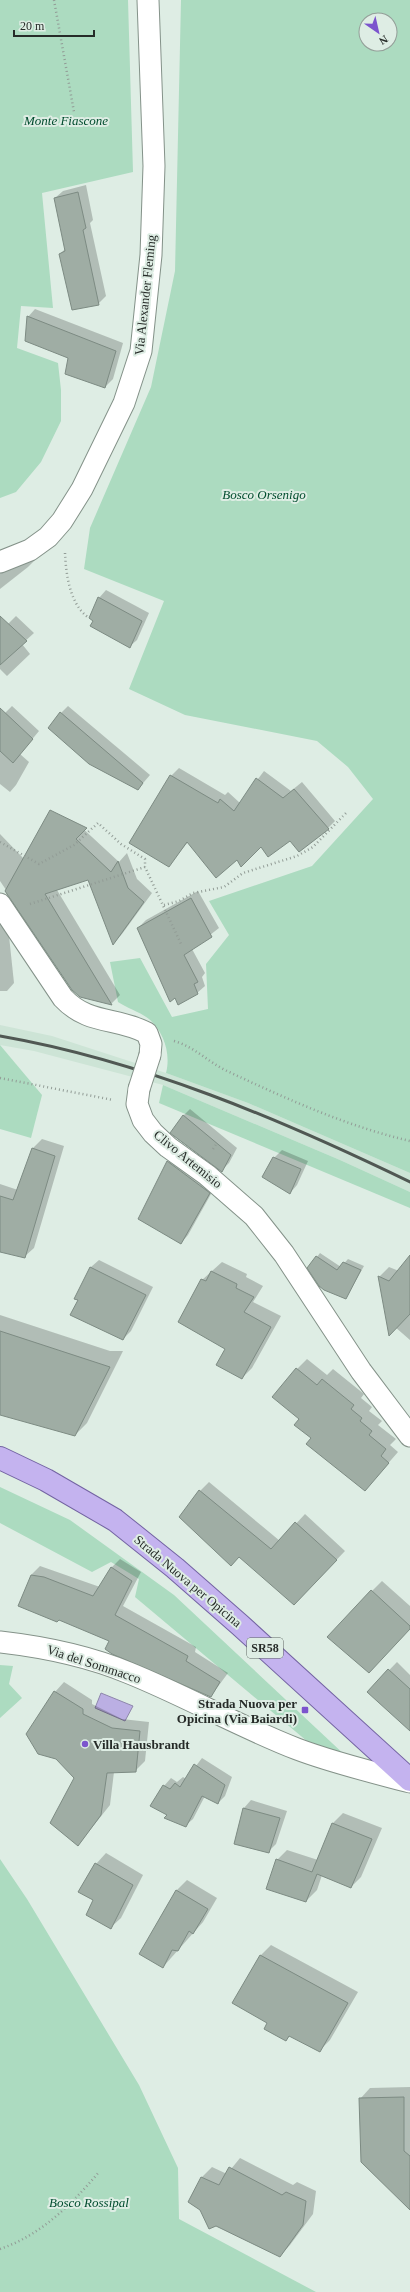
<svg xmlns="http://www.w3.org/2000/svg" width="410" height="2292" font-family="'Times New Roman',serif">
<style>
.built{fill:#cde4d6}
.green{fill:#acdbc0;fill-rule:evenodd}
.water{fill:#bbafe3;stroke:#8e87ab}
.shadow{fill:#0003}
.building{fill:#9fada4;stroke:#7d8b83}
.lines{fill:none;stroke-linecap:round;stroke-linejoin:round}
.minor-casing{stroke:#849289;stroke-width:23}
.primary-casing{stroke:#7363a2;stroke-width:24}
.path{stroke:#929c96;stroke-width:2.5;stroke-dasharray:1 3;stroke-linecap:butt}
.minor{stroke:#fff;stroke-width:21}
.primary{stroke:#c4b3ef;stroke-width:22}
.rail{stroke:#505853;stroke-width:3}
.minor-bridge-casing{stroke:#849289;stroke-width:23;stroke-linecap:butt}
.minor-bridge{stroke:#fff;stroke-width:21}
.poi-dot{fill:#7c54cd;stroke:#deede4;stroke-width:1.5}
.labels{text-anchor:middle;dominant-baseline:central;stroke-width:4;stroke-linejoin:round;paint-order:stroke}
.shield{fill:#deede4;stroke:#5d6560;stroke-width:1}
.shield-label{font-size:12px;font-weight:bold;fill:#262b28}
.park-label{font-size:13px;font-style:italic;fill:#014c2e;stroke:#deede4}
.street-label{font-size:13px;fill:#262b28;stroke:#deede4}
.poi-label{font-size:13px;font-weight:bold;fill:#262b28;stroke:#deede4;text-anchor:end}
</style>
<rect width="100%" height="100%" fill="#deede4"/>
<path class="built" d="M0,1025l52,11 114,37 82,30 162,70v19l-70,-32 -177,-75 -129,-34 -34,-6z"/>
<g class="green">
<path d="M0,0h128l5,172 -91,21 11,115 -32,-2 -4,42 41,15 3,27v31l-20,41 -25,30 -16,6z"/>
<path d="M181,0h229v1173l-162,-70 -82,-30c5,-19 -2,-41 -17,-54 -9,-7 -22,-11 -31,-17l-8,-40 30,-4 32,59 36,-8 -2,-45 23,-29 -20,-34 103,-35 61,-67 -25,-32 -31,-26 -132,-26 -56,-26 35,-88 -80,-32 6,-41 61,-141 24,-116zM366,20h24v24h-24z"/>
<path d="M0,1045l42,50 -11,43 -31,-9z"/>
<path d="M163,1085l177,75 70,32v16l-251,-105z"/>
<path d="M0,1487l70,33 104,75 174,163 -34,-11 -179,-150 4,-18 -28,-17 -19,10 -92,-49z"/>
<path d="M0,1665l13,1 -4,18 13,14 -22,20z"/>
<path d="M0,1859l27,40 112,186 39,83 1,51 137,73h-316z"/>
</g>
<path class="water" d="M101,1693l32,13 -8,15 -30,-13z"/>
<g class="shadow">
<path d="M86,185l7,35 -3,3 16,73 -8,8 -38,-50 6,-6 -11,-50 8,-7z"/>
<path d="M35,309l88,34 -10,36 -8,8 -36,-30 -41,-40z"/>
<path d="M34,558l1,2 -7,7 -28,22v-21z"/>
<path d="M106,590l43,23 -12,27 -8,7 -34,-27 4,-22z"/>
<path d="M16,616l18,17 -12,11 8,10 -23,22 -7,-7v-37z"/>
<path d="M12,706l27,25 -19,23 9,8 -13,23 -6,7 -10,-8v-71h5z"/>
<path d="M68,706l82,69 -12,14 -77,-76z"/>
<path d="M179,768l46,27 3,-3 12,11 24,-32 27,20 11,-9 33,39 -7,7 -38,12 -29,5 -23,13 -50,-16 -19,23 -38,-23 40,-66z"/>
<path d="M79,825l40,37 8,-9 10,26 15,14 -30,41 -8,9 -25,-64 -32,11 63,105 -9,9 -30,-8 -8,-7 -73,-108v-47l24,25z"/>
<path d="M198,891l21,37 -27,21 13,24 -3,4 3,9 -8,7 -59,-65 8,-8z"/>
<path d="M0,914l7,3 7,66 -7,8h-7z"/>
<path d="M190,1109l47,39 -8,15 -7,7 -39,-54z"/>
<path d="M42,1139l22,7 -30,102 -10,9 -24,-7v-66l18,6 15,-42z"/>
<path d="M282,1150l26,11 -11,24 -7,8 -16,-35z"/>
<path d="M176,1154l40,31 -28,50 -7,8 -13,-81z"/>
<path d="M320,1253l21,14 7,-8 16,7 -18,32 -29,-41z"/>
<path d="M410,1258v82l-23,-20 -8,-43 10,-10 10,4z"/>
<path d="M99,1260l54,27 -22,44 -8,8 -43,-40 -4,-1 15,-31z"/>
<path d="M222,1262l25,12 -1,3 17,9 -10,16 28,14 -29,52 -10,10 -40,-98z"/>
<path d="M0,1315l110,36h13l-36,72 -12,12 -75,-21z"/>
<path d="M307,1359l20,16 6,-6 31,25 -3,4 11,9 -3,4 13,10 -4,4 18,14 -6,6 8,7 -33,38 -53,-52 -12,-19 -3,-50z"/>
<path d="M209,1482l71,59 25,-27 40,37 -42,44 -63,-39 -9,9 -31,-74z"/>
<path d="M120,1559l21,13 -18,34 73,41 -1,5 33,21 -17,23 -101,-55 -79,-66 9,-9 60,21 11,-19z"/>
<path d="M382,1581l28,25v22l-38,-37z"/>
<path d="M397,1662l13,13v55l-42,-38z"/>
<path d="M64,1682l28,18v4l30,15 27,3 -4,39 -10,10 -21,1 -4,33 -32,40 -3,-67 -20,-86z"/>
<path d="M202,1758l30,19 -7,19 -7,7 -13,-7 -12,23 -8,7 -17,-11 -4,-29 7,-8 6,4 6,-5 3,2z"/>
<path d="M251,1800l36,11 -11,33 -8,8 -33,-9 9,-35z"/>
<path d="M343,1813l39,15 -21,49 -10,10 -29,-12 -5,15 -11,11 -29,-41 10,-10 31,10 15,-37z"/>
<path d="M106,1853l37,22 -22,43 -11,10 -16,-28 2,-36z"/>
<path d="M187,1880l30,18 -14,24 -40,45 13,-76z"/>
<path d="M271,1945l87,47 -28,48 -11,11 -28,-16 -5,5 -17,-17 -35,-20 27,-48z"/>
<path d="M410,2087v122l-50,-110 10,-11z"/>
<path d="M240,2158l53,27 4,-3 19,9 -3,23 -23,31 -10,11 -91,-54 13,-25 10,-10 15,7z"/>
</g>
<g class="building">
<path d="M78,192l8,36 -3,2 16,75 -27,5 -13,-56 6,-3 -11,-53z"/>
<path d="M27,316l89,35 -11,37 -40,-14 3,-16 -43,-17z"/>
<path d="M98,597l44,24 -12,27 -40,-22 3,-5 -4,-3z"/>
<path d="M0,616l27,25 -27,24z"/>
<path d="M0,708l33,31 -20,24 -13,-12z"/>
<path d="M60,712l83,71 -5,7 -49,-26 -41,-36z"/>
<path d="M170,775l48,28 2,-4 14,12 22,-33 27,20 11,-9 35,40 -30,23 -9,-11 -22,16 -7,-10 -20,20 -4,-7 -21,18 -29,-36 -18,25 -40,-24z"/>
<path d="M50,810l37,18 -11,11 35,33 7,-11 10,27 16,14 -31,43 -25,-65 -43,14 67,111 -32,-8 -8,-7 -67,-99z"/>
<path d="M191,898l21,39 -28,18 14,27 -4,2 4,10 -20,11 -3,-7 -5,4 -33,-74z"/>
<path d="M183,1115l48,40 -9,17 -52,-39z"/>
<path d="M32,1148l23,8 -30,102 -25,-6v-56l13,4z"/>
<path d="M273,1157l28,12 -11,25 -28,-17z"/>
<path d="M167,1161l43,32 -29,51 -43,-25z"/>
<path d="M410,1255v59l-21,22 -11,-60 11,5z"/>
<path d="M316,1256l21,14 6,-8 18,8 -15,29 -22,-9 -5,-4 -12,-18z"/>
<path d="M90,1267l56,28 -23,45 -53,-25 8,-15 -4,-1z"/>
<path d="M211,1271l26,13 -1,4 18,9 -10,15 27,15 -29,52 -26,-14 9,-16 -47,-27 23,-43 5,2z"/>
<path d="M0,1331l110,36 -35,69 -75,-21z"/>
<path d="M296,1368l21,17 5,-6 32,26 -3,4 11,9 -2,3 12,10 -3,4 17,14 -5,7 8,7 -24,28 -59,-47 5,-6 -17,-13 5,-6 -27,-22z"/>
<path d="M199,1490l72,59 24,-27 42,38 -43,45 -55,-48 -8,9 -52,-49z"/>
<path d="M111,1567l21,14 -17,34 73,41 -2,5 34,21 -9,15 -99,-43 -7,-5 4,-8 -50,-21 -2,2 -39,-16 13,-31 13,2 49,19z"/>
<path d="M371,1590l39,36v3l-41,44 -42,-36z"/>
<path d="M388,1669l22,20v42l-43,-39z"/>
<path d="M54,1691l29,18v5l29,14 28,3 -4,41 -29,1 -6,42 -23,31 -28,-23 24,-45 -18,-19 -18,-5 -12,-20z"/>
<path d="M194,1764l31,21 -7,19 -16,-8 -16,31 -22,-9 3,-3 -17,-9 13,-21 7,4 5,-6 5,4z"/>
<path d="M243,1808l37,10 -11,35 -35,-9z"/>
<path d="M332,1823l40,16 -21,49 -34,-14 -11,28 -40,-13 10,-30 36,13z"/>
<path d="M95,1863l38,22 -22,44 -25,-14 7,-15 -15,-8z"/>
<path d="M176,1890l32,19 -15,25 -4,-3 -11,20 -6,-1 -9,18 -24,-14z"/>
<path d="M260,1955l88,48 -28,49 -31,-16 -3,5 -22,-12 3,-6 -35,-20z"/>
<path d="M404,2097v54l6,5v54l-49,-48 -2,-64z"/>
<path d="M229,2167l53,28 4,-3 20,9 -3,24 -23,32 -64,-31 -7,3 -9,-19 -12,-8 13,-25 18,8z"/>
</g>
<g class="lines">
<g class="minor-casing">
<g id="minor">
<path d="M0,562l30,-12 18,-13 14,-16 20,-32 42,-86 17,-52 10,-96 3,-89 -6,-166"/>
<path d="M0,904l63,94c25,27 54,19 84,35l4,11 -1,11"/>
<path d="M139,1089l-2,15 6,16 10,13 15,14 39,28 47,41 30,38 77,117 49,65"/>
<path d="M0,1642c44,5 88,14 129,31 57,23 111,54 168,76 37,14 75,23 113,33"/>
</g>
</g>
<g class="primary-casing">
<path id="primary" d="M0,1458l46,22 69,40 60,48 65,57 170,155"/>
</g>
<g class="path">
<path d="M54,0l20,112"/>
<path d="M65,553c1,22 5,52 24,65"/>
<path d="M0,842l39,22 35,-19 24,-22 23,21 24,15v8l37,79"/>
<path d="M30,904l115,-37"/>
<path d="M164,905l15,-4 14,-8 31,-6 19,-14 54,-17 16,-9 35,-36"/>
<path d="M174,1041c21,6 34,21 53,30 60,28 119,55 183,70"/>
<path d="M0,1078l113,22"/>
<path d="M213,1149l4,-6"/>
<path d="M0,2249c41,-14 71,-44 99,-77"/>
</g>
<use href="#minor" class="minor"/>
<use href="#primary" class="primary"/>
<path class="rail" d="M0,1036c143,25 280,83 410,146"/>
<g class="minor-bridge-casing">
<path id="minor-bridge" d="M139,1089l11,-34"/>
</g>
<use href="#minor-bridge" class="minor-bridge"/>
</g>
<g class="poi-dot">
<rect x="301" y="1706" width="8" height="8" rx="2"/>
<circle cx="85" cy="1744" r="4"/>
</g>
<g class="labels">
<rect class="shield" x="247" y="1638" width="36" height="20" rx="3"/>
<g class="shield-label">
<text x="265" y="1648">SR58</text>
</g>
<g class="park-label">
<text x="66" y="120">Monte Fiascone</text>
<text x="264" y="494">Bosco Orsenigo</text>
<text x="89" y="2202">Bosco Rossipal</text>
</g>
<g class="street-label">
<text transform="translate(145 295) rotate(-84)">Via Alexander Fleming</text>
<text transform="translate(188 1159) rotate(39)">Clivo Artemisio</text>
<text transform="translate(188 1581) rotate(40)">Strada Nuova per Opicina</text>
<text transform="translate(94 1664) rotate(18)">Via del Sommacco</text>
</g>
<g class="poi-label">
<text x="297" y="1703">Strada Nuova per<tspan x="297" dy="15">Opicina (Via Baiardi)</tspan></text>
<text x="93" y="1744" text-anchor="start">Villa Hausbrandt</text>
</g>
</g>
<g transform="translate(378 32) rotate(146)"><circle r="19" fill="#deede4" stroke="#949f99"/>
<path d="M0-3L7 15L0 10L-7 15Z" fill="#7c54cd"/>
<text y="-6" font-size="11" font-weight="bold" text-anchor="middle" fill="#262b28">N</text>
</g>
<path d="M14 30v6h80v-6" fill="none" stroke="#262b28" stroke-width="2"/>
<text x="20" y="30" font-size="12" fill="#262b28" stroke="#deede4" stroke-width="3" paint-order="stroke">20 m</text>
</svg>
